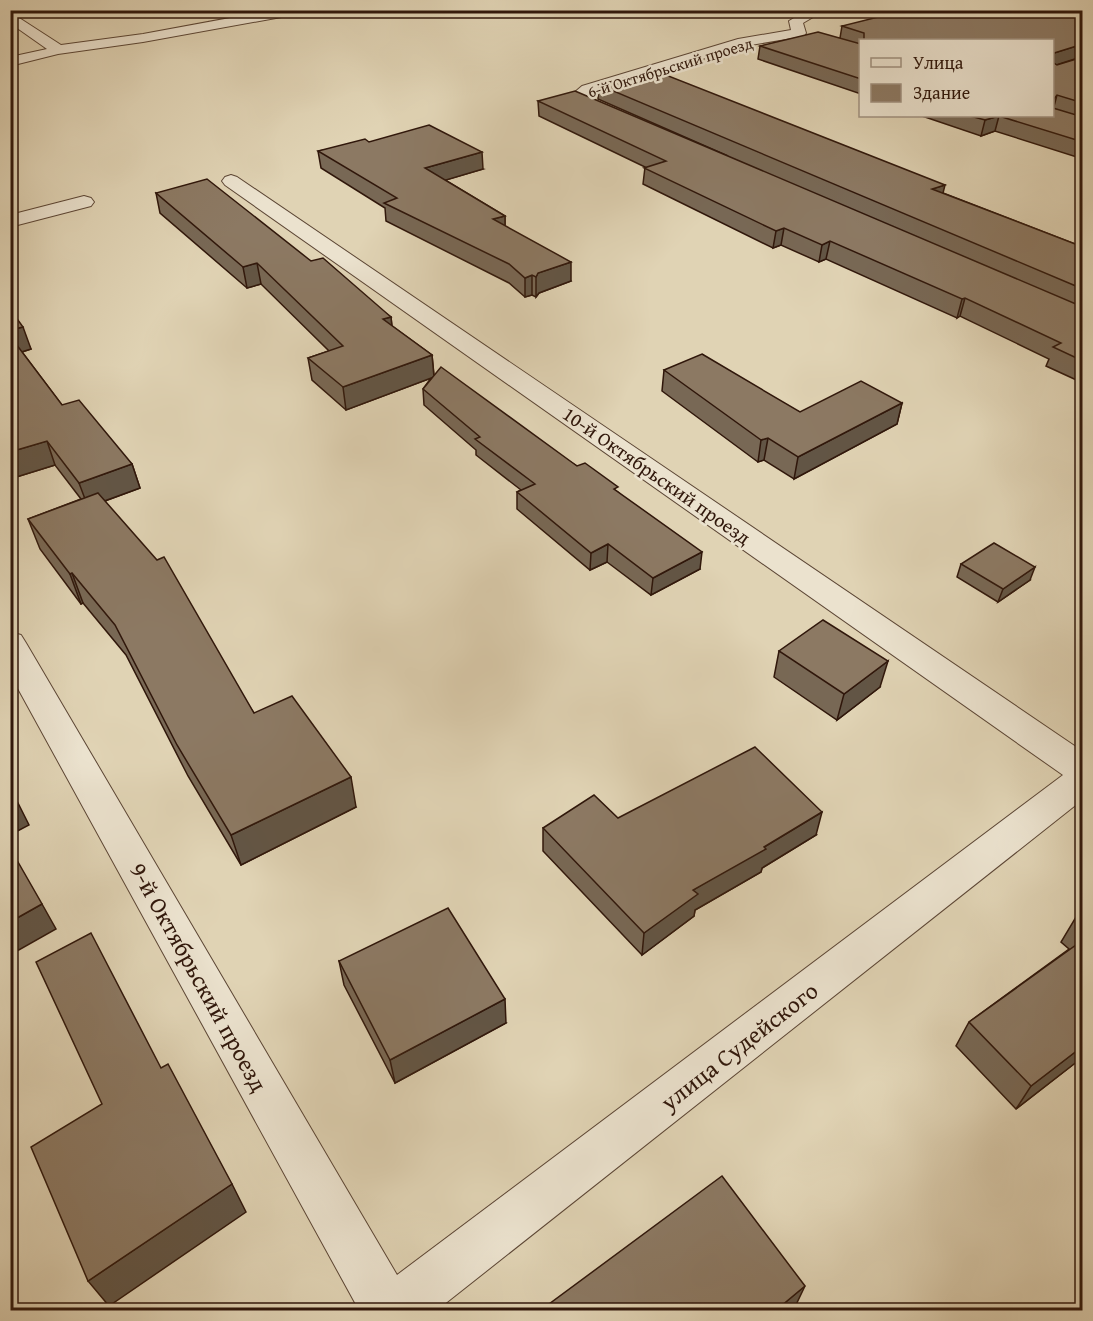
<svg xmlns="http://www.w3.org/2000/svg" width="1093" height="1321" font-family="'Gentium Book Plus',serif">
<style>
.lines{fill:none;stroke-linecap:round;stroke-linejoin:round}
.minor-casing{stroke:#5c4635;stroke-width:2}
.minor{fill:#ebe2ce;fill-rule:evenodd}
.wall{fill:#786855;stroke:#30170b;stroke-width:1.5;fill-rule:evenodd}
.shaded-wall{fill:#625545;stroke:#30170b;stroke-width:1.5}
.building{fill:#8c7963;stroke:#30170b;stroke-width:1.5}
.labels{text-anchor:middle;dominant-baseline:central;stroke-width:5;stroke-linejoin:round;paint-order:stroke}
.far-street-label{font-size:16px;fill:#30170b;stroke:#ebe2ce}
.street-label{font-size:20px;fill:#30170b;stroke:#ebe2ce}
.near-street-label{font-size:24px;fill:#30170b;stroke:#ebe2ce}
</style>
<rect width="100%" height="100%" fill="#e0d3b4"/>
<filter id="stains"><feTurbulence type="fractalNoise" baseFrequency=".00333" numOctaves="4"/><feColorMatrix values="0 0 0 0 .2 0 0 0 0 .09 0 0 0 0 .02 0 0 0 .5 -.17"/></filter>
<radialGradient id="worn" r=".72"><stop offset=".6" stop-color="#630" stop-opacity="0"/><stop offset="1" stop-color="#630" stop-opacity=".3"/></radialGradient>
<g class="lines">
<g class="minor-casing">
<g id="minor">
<path d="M273,10h31l-6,4 -155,28 -85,12 -48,12v-9l37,-8 -37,-26v-11l51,33 82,-11z"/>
<path d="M807,10h18l-22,13 3,10 -2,3 -59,10 -151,46 -7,5 30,13 2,3 -2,3h-12l-35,-15 -2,-3 14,-12 156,-47 53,-9 -2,-9z"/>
<path d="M231,175l6,2 845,574v49l-645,510h-78l-349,-636v-42l11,3 5,8 371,632 666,-500 -838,-590 -3,-4 3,-4z"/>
<path d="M84,196l7,2 3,4 -3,4 -81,21v-12z"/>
</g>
</g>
<use href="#minor" class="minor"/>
</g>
<g class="wall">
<path d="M1083,10v149l-88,-28 -14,5 -59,-20h131v-76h-192v54l-103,-35 2,-13 80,-8 2,-12zM1081,57l1,1 -26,7z"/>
<path d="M599,85l344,108 140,54v136l-37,-17 3,-7 -89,-43 -3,2 -131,-59 -7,3 -38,-17 -8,3 -130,-64 2,-17 -106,-51 -1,-15 190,55 -130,-57z"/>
<path d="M369,142l114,27 -38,11 60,36v10l66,55 -32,12 -3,4 -4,-2 -7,2 -16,-14 -123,-62 -1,-13 -64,-40 -3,-17z"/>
<path d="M156,193l155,68 80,56 1,9 40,29 2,20 184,117 82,77 -49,26 -44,-33 -17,8 -73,-61v-17l4,-2 -45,-35v-5l-52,-45 -1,-16 8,-11 -85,32 -34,-30 -4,-22 21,-7 -68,-67 -14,4 -87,-75z"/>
<path d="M10,309l21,40 -9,3 40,53 70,59 8,24 -35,13 149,212 102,94 -115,58 -53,-89 -62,-121 -43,-52 -2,1 -41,-55 -12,-30 53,-20 -26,-34 -45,14z"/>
<path d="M664,370l136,42 102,-9 -5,21 -103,55 -30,-19 -6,2 -96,-71z"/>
<path d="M961,564l69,16 -32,22 -41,-25z"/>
<path d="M779,651l101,36 -43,33 -63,-43z"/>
<path d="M618,818l198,17 -54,33 -1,4 -66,38 -1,6 -52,39 -99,-104v-23z"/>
<path d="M1083,912v145l-67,52 -60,-63 13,-24 100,-73 -8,-7 15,-25z"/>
<path d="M339,961l167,62 -111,60 -51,-98z"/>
</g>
<g class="shaded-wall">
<path d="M1083,44v9l-2,4 -28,9 1,-13z"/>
<path d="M1057,95l-4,15v-11z"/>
<path d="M999,116l-4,15 -14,5 4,-16z"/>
<path d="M482,152l1,17 -57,17 -1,-18z"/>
<path d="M945,185l-4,16 -9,-12z"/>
<path d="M505,216v18l-12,-15z"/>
<path d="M784,228l-3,17 -8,3 3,-17z"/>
<path d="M830,241l-4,18 -7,3 3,-17z"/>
<path d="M571,262v19l-32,12 -3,4v-20l2,-4z"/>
<path d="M257,263l4,21 -14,4 -4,-21z"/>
<path d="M532,275v20l-7,2v-19z"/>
<path d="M965,298l-5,18 -3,2 5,-19z"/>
<path d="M391,317l2,22 -10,-20z"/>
<path d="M23,327l8,22 -16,5 -5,-14v-10z"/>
<path d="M432,355l2,22 -88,33 -3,-23z"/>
<path d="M902,403l-5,21 -103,55 4,-22z"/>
<path d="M768,438l-4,22 -6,2 3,-22z"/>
<path d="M47,441l8,24 -45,14v-27z"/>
<path d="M132,464l8,24 -52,19 -9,-24z"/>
<path d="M608,544l-1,18 -17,8 1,-17z"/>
<path d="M702,552l-2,17 -49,26 2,-17z"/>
<path d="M1035,567l-5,13 -32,22 5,-13z"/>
<path d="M72,573l11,30 -2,1 -11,-30z"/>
<path d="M888,661l-8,26 -43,33 7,-26z"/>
<path d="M351,777l5,30 -115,58 -10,-30z"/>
<path d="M16,799l13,26 -19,10v-33z"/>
<path d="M822,812l-6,23 -54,33 -1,4 -66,38 -1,6 -52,39 2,-22 49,-43z"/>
<path d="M42,904l14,25 -46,26v-33z"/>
<path d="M505,999l1,24 -111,60 -5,-23z"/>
<path d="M1083,1046v11l-67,52 15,-23z"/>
<path d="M232,1184l14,28 -137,94 -21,-25z"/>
<path d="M805,1286l-12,25h-18z"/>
</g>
<g class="building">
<path d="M906,10h177v34l-29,9v10l3,2 26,-8v46l-26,-8 -3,4h-1v-59h-189v-7l-22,-7z"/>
<path d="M818,32l43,12v35l-101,-33z"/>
<path d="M647,72l13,5 6,-2 279,110 -13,4 151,58v42l-484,-204z"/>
<path d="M575,91l508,216v54l-30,-14 8,-4 -96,-45 -3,1 -132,-58 -8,4 -38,-17 -8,3 -132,-63 22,-7 -128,-60z"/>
<path d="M1053,108l30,9v25l-84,-26 -14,4 -15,-4h83z"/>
<path d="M429,125l53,27 -57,16 80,48 -12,3 78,43 -33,11 -2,4 -4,-2 -7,3 -16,-14 -125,-61 13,-5 -79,-47 47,-12 4,3z"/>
<path d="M207,179l104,82 12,-3 68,59 -8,2 49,36 -89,32 -35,-29 35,-12 -86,-83 -14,4 -87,-74z"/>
<path d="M10,309l13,18 -13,3z"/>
<path d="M10,336l52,69 17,-5 53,64 -53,19 -32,-42 -37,11z"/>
<path d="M702,354l98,58 61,-31 41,22 -104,54 -30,-19 -7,2 -97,-70z"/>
<path d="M441,367l136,99 8,-3 33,24 -4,2 88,63 -49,26 -45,-34 -17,9 -74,-61 18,-8 -60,-45 5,-2 -57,-48z"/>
<path d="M98,493l59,67 7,-3 90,156 38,-17 59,81 -120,58 -54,-90 -62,-120 -43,-52 -2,1 -42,-55z"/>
<path d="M994,543l41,24 -32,22 -42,-25z"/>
<path d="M823,620l65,41 -44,33 -65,-43z"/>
<path d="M755,747l67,65 -58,35 2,2 -73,41 5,4 -54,39 -101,-105 51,-33 24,23z"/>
<path d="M10,790l6,9 -6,3z"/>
<path d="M10,848l32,56 -32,18z"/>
<path d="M448,908l57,91 -115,61 -51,-99z"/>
<path d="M1083,912v11l-7,-6z"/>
<path d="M91,933l70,135 7,-4 64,120 -144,97 -57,-134 71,-43 -66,-142z"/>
<path d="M1083,940v106l-52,40 -62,-64z"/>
<path d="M722,1176l83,110 -30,25h-228l-2,-4z"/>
</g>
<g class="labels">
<g class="far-street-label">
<text transform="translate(670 67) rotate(-17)">6-й Октябрьский проезд</text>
</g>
<g class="street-label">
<text transform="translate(657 475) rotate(35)">10-й Октябрьский проезд</text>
</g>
<g class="near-street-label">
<text transform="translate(199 977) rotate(61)">9-й Октябрьский проезд</text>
<text transform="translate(739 1046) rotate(-38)">улица Судейского</text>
</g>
</g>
<rect width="1093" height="1321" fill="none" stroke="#e0d3b4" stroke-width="36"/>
<rect x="12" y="12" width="1069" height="1297" fill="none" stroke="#30170b" stroke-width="3"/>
<rect x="18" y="18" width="1057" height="1285" fill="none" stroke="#30170b" stroke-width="1.5"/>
<rect x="859" y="39" width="195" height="78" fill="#ebe2ce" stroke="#a09180" stroke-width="1.5"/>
<rect x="871" y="58" width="30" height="9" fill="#ebe2ce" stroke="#a09180" stroke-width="1.5"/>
<text x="913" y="69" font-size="18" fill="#30170b">Улица</text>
<rect x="871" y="84" width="30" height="18" fill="#8c7963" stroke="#a09180" stroke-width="1.5"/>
<text x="913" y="99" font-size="18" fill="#30170b">Здание</text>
<rect width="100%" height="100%" filter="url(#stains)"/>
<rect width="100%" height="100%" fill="url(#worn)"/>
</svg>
